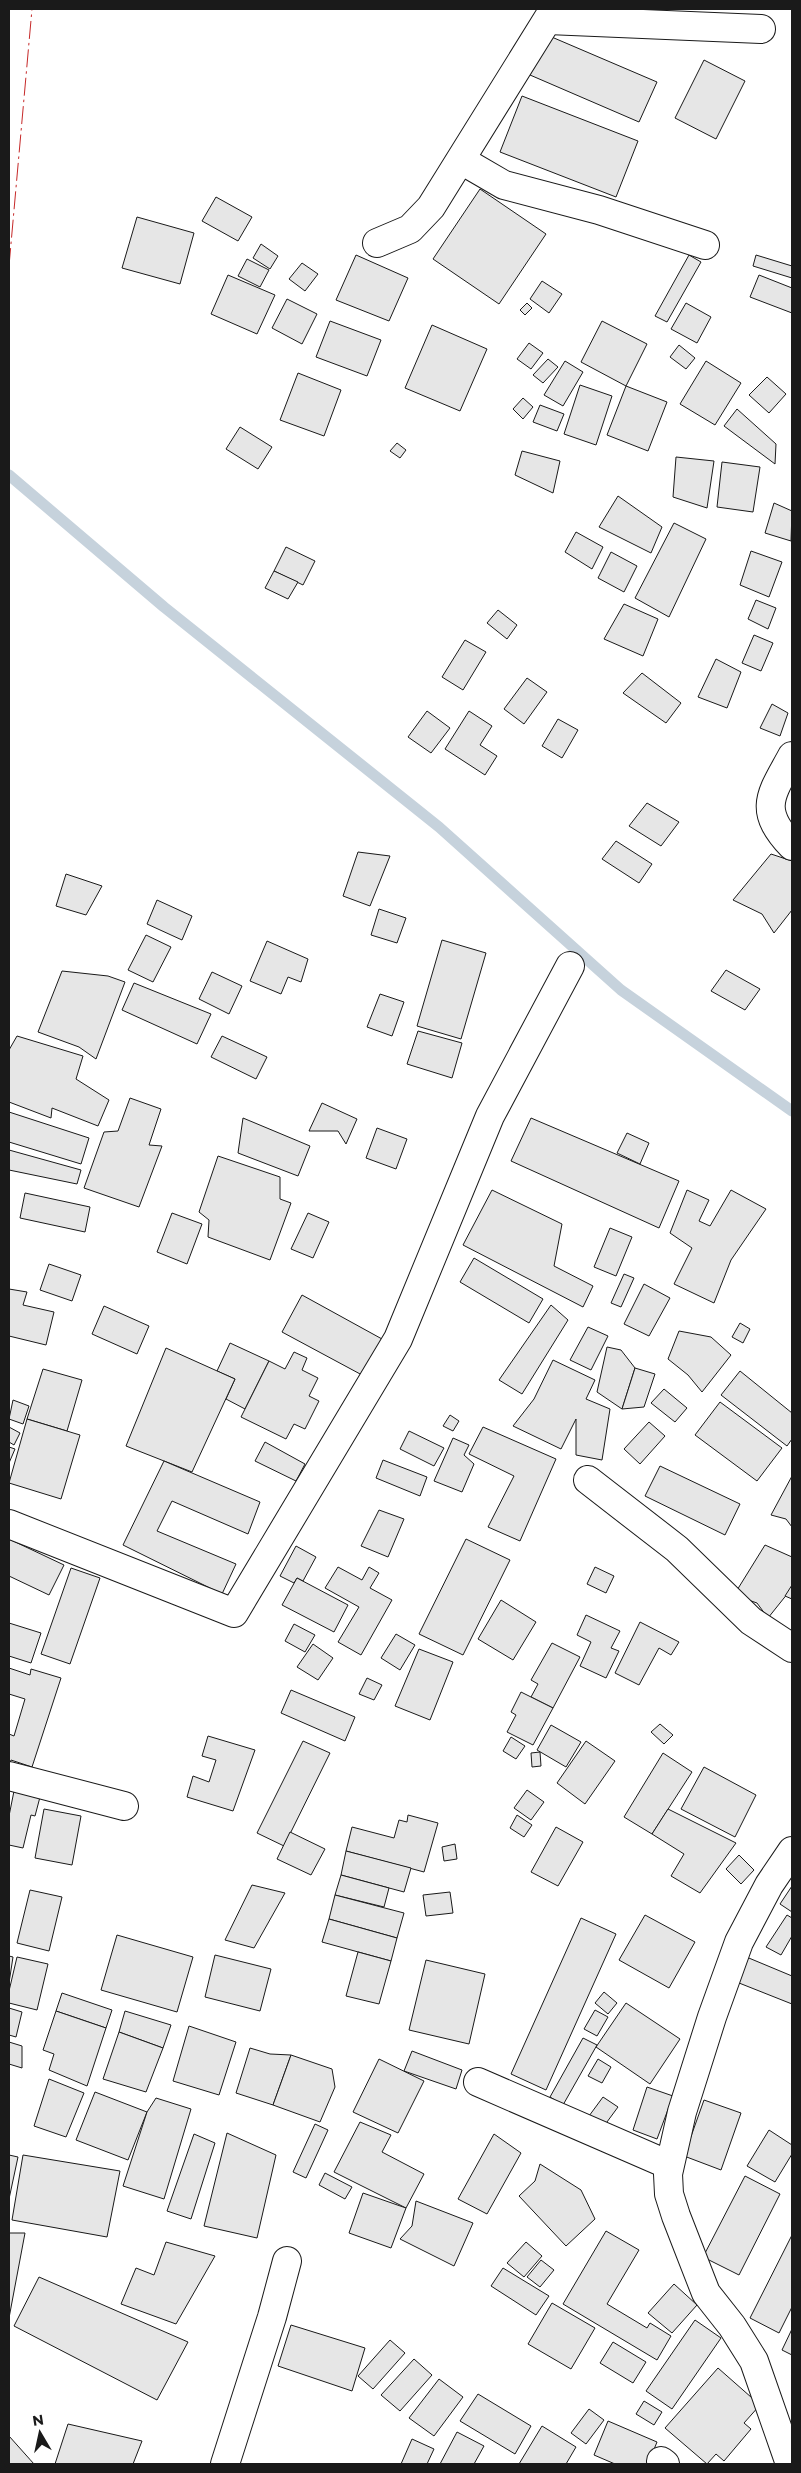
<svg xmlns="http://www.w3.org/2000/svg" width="801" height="2473" font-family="Montserrat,sans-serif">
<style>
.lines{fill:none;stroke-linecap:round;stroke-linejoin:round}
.stream{stroke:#c6d2dc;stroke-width:11}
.building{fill:#e6e6e6;stroke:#1a1a1a}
.street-casing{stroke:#1a1a1a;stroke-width:30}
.street{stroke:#fff;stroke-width:28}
.power{stroke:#c62828;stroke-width:1;stroke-dasharray:18 4 2.5 4;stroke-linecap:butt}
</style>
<rect width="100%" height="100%" fill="#fff"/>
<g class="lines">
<path class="stream" d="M9,475l155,132 275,220 182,163 171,121"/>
</g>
<g class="building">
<path d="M547,35l110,47 -18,40 -109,-47z"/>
<path d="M704,60l41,21 -29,58 -41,-21z"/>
<path d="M522,96l116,45 -22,56 -116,-45z"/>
<path d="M480,189l66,45 -47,70 -66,-45z"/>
<path d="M216,197l36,20 -14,24 -36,-20z"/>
<path d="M137,217l57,16 -14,51 -58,-16z"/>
<path d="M261,244l17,12 -8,13 -17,-11z"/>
<path d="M356,255l52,23 -19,43 -53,-21z"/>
<path d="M689,255l12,7 -34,60 -12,-6z"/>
<path d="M756,255l36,11v12l-39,-12z"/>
<path d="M247,259l22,11 -9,17 -22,-11z"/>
<path d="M302,263l16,11 -13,17 -16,-12z"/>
<path d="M228,275l47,20 -18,39 -46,-20z"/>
<path d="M759,275l33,13v25l-42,-16z"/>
<path d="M542,281l20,13 -13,19 -19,-14z"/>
<path d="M287,299l30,15 -15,30 -30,-16z"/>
<path d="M527,303l5,5 -7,7 -5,-5z"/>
<path d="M686,303l25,14 -14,26 -26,-14z"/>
<path d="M330,321l51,19 -14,36 -51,-19z"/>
<path d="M602,321l45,23 -21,42 -45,-24z"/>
<path d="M432,325l55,24 -27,62 -55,-23z"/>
<path d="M529,343l14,10 -12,16 -14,-10z"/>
<path d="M679,345l16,13 -9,11 -16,-12z"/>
<path d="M548,359l10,8 -15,16 -10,-8z"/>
<path d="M565,361l18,11 -20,34 -19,-11z"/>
<path d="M706,361l35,22 -26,42 -35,-21z"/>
<path d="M298,373l43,17 -17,46 -44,-16z"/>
<path d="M767,377l19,17 -17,19 -20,-18z"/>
<path d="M580,385l32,11 -16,49 -32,-11z"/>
<path d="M626,386l41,16 -19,49 -41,-16z"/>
<path d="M523,398l10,9 -10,12 -10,-10z"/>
<path d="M540,405l24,9 -7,17 -24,-9z"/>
<path d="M737,409l39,35 -1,20 -51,-38z"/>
<path d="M240,427l32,20 -14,22 -32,-20z"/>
<path d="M397,443l9,7 -6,8 -10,-7z"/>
<path d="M522,451l38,10 -7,32 -38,-18z"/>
<path d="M676,457l38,4 -7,47 -34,-11z"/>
<path d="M722,462l38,5 -7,45 -36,-5z"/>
<path d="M618,496l44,31 -11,26 -52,-26z"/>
<path d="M774,503l18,8 -1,30 -26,-8z"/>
<path d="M674,523l32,16 -37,78 -34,-19z"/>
<path d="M576,532l27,15 -11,22 -27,-17z"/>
<path d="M286,547l29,14 -12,24 -29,-14z"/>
<path d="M751,551l31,11 -13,35 -29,-12z"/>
<path d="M611,552l26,14 -13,26 -26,-14z"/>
<path d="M274,571l24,11 -10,17 -23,-11z"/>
<path d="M756,600l20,8 -8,21 -20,-10z"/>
<path d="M624,604l34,15 -15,37 -39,-17z"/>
<path d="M498,610l19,15 -10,14 -20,-16z"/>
<path d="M754,635l19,8 -12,28 -19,-8z"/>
<path d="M465,640l21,12 -23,38 -21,-13z"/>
<path d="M716,659l25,13 -14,36 -29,-11z"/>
<path d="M642,673l39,30 -15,20 -43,-30z"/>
<path d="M527,678l20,14 -23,32 -20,-15z"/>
<path d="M772,704l16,9 -8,23 -20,-8z"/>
<path d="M427,711l23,17 -19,25 -23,-16z"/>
<path d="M469,711l23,15 -12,19 17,11 -12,19 -40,-26z"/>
<path d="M558,719l20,11 -16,28 -20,-12z"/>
<path d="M647,803l32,19 -18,24 -32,-20z"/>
<path d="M616,841l36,23 -13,19 -37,-24z"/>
<path d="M358,852l32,4 -20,50 -27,-10z"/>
<path d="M771,854l21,7v49l-18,23 -12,-19 -29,-14z"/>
<path d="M66,874l36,12 -16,29 -30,-9z"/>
<path d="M157,900l35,16 -10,24 -35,-16z"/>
<path d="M379,909l27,9 -9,25 -26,-8z"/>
<path d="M146,935l25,12 -18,35 -25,-12z"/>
<path d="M442,940l44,13 -25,86 -44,-13z"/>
<path d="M267,941l41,18 -7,23 -13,-5 -7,17 -31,-13z"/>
<path d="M726,970l34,19 -15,21 -34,-19z"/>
<path d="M62,971l46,5 17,6 -29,77 -17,-12 -41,-15z"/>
<path d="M212,972l30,14 -13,28 -30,-15z"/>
<path d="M134,983l77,31 -14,30 -75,-34z"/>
<path d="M380,994l24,8 -12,34 -25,-9z"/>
<path d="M418,1031l44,12 -10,35 -45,-14z"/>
<path d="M17,1036l66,20 -7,23 33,21 -11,26 -46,-18 -1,10 -42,-16v-52z"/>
<path d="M222,1036l45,21 -11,22 -45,-22z"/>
<path d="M130,1098l31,11 -12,36 13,1 -23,61 -55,-19 20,-56 14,-1z"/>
<path d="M322,1103l35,16 -11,25 -8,-13h-29z"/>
<path d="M9,1112l80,26 -8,26 -72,-22z"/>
<path d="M243,1118l67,28 -12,30 -60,-23z"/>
<path d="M531,1118l148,63 -20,47 -148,-67z"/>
<path d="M377,1128l30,11 -11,30 -30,-11z"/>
<path d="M627,1133l22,10 -9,21 -23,-11z"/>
<path d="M9,1150l72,20 -4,14 -68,-14z"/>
<path d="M218,1156l62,21v22l11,4 -21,57 -62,-23 1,-17 -10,-8z"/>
<path d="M492,1190l70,34 -8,42 39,20 -10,21 -120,-62z"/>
<path d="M687,1190l22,10 -10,21 11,5 21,-36 35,19 -35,51 -17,43 -40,-19 18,-36 -22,-15z"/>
<path d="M25,1193l65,14 -5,25 -65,-14z"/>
<path d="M172,1213l30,11 -15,40 -30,-12z"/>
<path d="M308,1213l21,9 -16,36 -22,-9z"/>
<path d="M610,1228l22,9 -16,39 -22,-9z"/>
<path d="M474,1258l69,41 -14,24 -69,-41z"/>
<path d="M49,1264l32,11 -9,26 -32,-11z"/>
<path d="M624,1274l10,4 -13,29 -10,-4z"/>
<path d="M644,1284l26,14 -21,38 -25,-12z"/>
<path d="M9,1289l18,3 -4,13 31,7 -8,33 -37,-9z"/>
<path d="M302,1295l80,44 -20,36 -80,-43z"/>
<path d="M551,1305l17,15 -46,74 -23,-14z"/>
<path d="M104,1306l45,20 -12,28 -45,-20z"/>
<path d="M740,1323l10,6 -7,14 -11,-6z"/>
<path d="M588,1327l20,9 -17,34 -21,-10z"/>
<path d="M679,1331l32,6 20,18 -29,37 -14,-17 -20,-16z"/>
<path d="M230,1343l39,18 -24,48 -19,-10 9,-20 -18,-8z"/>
<path d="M607,1347l14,3 14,18 -13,41 -25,-17z"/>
<path d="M166,1348l69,31 -43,93 -66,-26z"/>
<path d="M294,1352l13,6 -5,12 16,8 -9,18 10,5 -14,28 -11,-5 -8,15 -45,-22 28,-56 16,8z"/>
<path d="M553,1360l42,20 -9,19 24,10 -8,51 -26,-5v-36l-15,30 -48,-23 21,-27z"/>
<path d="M635,1368l20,6 -11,33 -22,2z"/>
<path d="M43,1369l39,11 -15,51 -40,-12z"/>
<path d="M740,1371l52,42v26l-5,7 -66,-51z"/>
<path d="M664,1389l23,19 -12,14 -24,-19z"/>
<path d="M13,1400l16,6 -6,18 -14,-5z"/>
<path d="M720,1402l62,46 -25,33 -62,-46z"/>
<path d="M450,1415l9,6 -6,10 -10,-5z"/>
<path d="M27,1419l53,16 -19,64 -52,-16z"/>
<path d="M649,1422l16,14 -25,28 -16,-15z"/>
<path d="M9,1427l11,6 -6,12 -5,-3z"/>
<path d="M483,1427l73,32 -36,82 -32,-14 26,-51 -45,-22z"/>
<path d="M409,1431l35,17 -10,18 -34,-17z"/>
<path d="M453,1438l16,7 -5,10 10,9 -12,28 -28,-11z"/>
<path d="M265,1442l40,22 -9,17 -41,-20z"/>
<path d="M9,1447l6,2 -6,14z"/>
<path d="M383,1460l44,17 -7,19 -44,-18z"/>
<path d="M164,1461l96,41 -12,32 -76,-33 -15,30 79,33 -14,30 -99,-49z"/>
<path d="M660,1466l80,38 -15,31 -80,-39z"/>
<path d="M792,1476v51l-6,-8 -15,-4z"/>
<path d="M379,1510l25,9 -16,38 -27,-11z"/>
<path d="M9,1539l55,26 -15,30 -40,-19z"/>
<path d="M466,1539l44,21 -47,95 -44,-21z"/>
<path d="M765,1545l27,12v31l-24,30 -11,-15 -23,-8z"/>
<path d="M296,1546l20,11 -13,24 -6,-3 -3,5 -14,-7z"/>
<path d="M338,1567l24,13 7,-13 10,6 -9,15 22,12 -31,55 -23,-13 21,-35 -34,-19z"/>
<path d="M595,1567l19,9 -8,17 -19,-9z"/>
<path d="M71,1568l29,10 -30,86 -29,-10z"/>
<path d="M297,1578l51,27 -14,27 -52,-27z"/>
<path d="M792,1585v14l-7,-3z"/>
<path d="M501,1600l35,22 -23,38 -35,-21z"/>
<path d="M586,1615l34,16 -9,17 8,3 -13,27 -26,-12 11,-24 -14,-7z"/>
<path d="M640,1622l39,20 -8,13 -12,-7 -20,37 -24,-12z"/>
<path d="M9,1623l32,10 -10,30 -22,-7z"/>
<path d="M294,1624l21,11 -10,17 -20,-11z"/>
<path d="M396,1634l19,11 -15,25 -19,-12z"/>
<path d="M552,1643l28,14 -27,51 -22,-11 7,-13 -7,-4z"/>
<path d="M313,1644l20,14 -15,22 -21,-13z"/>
<path d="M419,1649l34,13 -23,58 -35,-14z"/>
<path d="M9,1668l21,7 1,-6 30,9 -29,89 -21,-7 -2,7v-33l5,2 11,-37 -16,-5z"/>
<path d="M367,1678l15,7 -8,15 -15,-6z"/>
<path d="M291,1690l64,27 -10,24 -64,-28z"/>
<path d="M521,1692l32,16 -20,37 -26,-13 9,-17 -5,-3z"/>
<path d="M660,1724l13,11 -9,9 -13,-12z"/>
<path d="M551,1725l30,17 -15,25 -29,-17z"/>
<path d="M208,1736l47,14 -22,61 -46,-14 6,-21 16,6 7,-22 -14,-4z"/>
<path d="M511,1737l14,9 -9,13 -13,-8z"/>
<path d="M303,1741l27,12 -46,93 -27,-13z"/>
<path d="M586,1741l29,20 -30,43 -28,-21z"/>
<path d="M540,1752l1,14 -9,1 -1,-14z"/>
<path d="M663,1753l29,19 -40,62 -28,-17z"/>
<path d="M704,1767l52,28 -21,42 -54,-28z"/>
<path d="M527,1790l17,12 -13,18 -17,-12z"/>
<path d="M14,1791l26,6 -5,19 -4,-1 -8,33 -14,-3v-29z"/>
<path d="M44,1809l37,7 -9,49 -37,-7z"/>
<path d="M668,1809l68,34 -36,50 -29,-17 13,-22 -32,-20z"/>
<path d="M408,1815l30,8 -14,49 -78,-21 6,-24 42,11 5,-18 8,2z"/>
<path d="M517,1815l15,10 -8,12 -14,-9z"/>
<path d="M556,1827l27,15 -25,44 -27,-14z"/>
<path d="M290,1832l35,17 -14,26 -34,-16z"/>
<path d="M455,1844l2,15 -13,2 -2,-14z"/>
<path d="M346,1851l65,17 -7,24 -63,-17z"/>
<path d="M739,1855l15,15 -13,14 -15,-15z"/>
<path d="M341,1875l48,13 -5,19 -49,-12z"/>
<path d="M252,1885l33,8 -31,55 -29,-8z"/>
<path d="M792,1886v26l-12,-8z"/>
<path d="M30,1890l32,7 -13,54 -32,-8z"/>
<path d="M450,1892l3,21 -27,3 -3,-21z"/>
<path d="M335,1895l69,18 -7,25 -68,-19z"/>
<path d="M645,1915l50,27 -26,46 -50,-28z"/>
<path d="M787,1915l5,3v18l-11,19 -15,-8z"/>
<path d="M581,1918l35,16 -70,156 -35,-16z"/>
<path d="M329,1919l68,19 -6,23 -69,-19z"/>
<path d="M117,1935l76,22 -16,55 -76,-22z"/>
<path d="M358,1952l33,9 -12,43 -33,-8z"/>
<path d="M215,1955l56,14 -11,42 -55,-14z"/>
<path d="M9,1956l4,1 -4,26z"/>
<path d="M744,1956l48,20v28l-58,-23z"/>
<path d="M17,1957l31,7 -11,46 -28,-7v-12z"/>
<path d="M426,1960l59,14 -16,70 -60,-14z"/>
<path d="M604,1992l13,11 -9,11 -13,-11z"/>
<path d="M62,1993l50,17 -6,18 -50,-17z"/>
<path d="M626,2003l54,36 -30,45 -54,-37z"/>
<path d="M9,2008l13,4 -6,25 -7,-2z"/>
<path d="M595,2010l13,7 -11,19 -13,-7z"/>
<path d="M56,2011l50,17 -19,58 -38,-16 5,-16 -11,-4z"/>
<path d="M125,2011l46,14 -8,23 -44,-16z"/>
<path d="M189,2026l47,16 -17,53 -46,-14z"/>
<path d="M119,2032l44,16 -17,44 -43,-13z"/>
<path d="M583,2038l14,7 -34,60 -13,-8z"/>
<path d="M9,2042l13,4v22l-13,-4z"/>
<path d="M250,2048l20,6 21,1 -18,50 -37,-12z"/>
<path d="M412,2051l50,19 -6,19 -52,-18z"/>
<path d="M291,2055l41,14 3,18 -15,35 -47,-17z"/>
<path d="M379,2059l45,22 -26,52 -45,-21z"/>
<path d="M598,2059l13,8 -9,16 -14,-7z"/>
<path d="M49,2079l35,14 -18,44 -32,-11z"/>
<path d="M647,2087l26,9 -16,43 -24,-9z"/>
<path d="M95,2092l52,20 -19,48 -52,-20z"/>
<path d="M603,2097l15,10 -14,19 -15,-10z"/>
<path d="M156,2098l35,11 -27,90 -41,-13 24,-74z"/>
<path d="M704,2100l37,13 -20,57 -37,-14z"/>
<path d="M360,2122l31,13 -9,17 42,22 -18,34 -72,-36z"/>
<path d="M315,2124l13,6 -22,48 -13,-6z"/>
<path d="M769,2130l23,15v9l-17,28 -28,-16z"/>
<path d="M227,2133l49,22 -19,83 -53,-12z"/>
<path d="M194,2134l21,9 -24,76 -24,-8z"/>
<path d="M494,2134l27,19 -34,61 -29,-15z"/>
<path d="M9,2155l9,2 -9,42z"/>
<path d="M23,2155l97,16 -13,66 -95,-17z"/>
<path d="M540,2164l41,26 14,29 -29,27 -47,-50 16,-15z"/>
<path d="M325,2173l27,14 -7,12 -26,-14z"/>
<path d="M745,2176l35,18 -41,81 -36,-18z"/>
<path d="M363,2193l43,15 -15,40 -42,-15z"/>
<path d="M416,2201l57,22 -19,43 -54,-27 12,-13z"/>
<path d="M606,2231l33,19 -32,54 40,24 3,-5 21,13 -14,24 -94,-56z"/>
<path d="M9,2233h16l-16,85z"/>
<path d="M792,2235v72l-13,26 -29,-15z"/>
<path d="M166,2242l49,14 -39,68 -55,-20 15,-36 18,7z"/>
<path d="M526,2242l16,14 -18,21 -17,-14z"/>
<path d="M541,2260l13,10 -14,17 -13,-10z"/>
<path d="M503,2268l46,28 -13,19 -45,-29z"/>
<path d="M39,2277l149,65 -31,58 -143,-74z"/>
<path d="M674,2284l23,21 -25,28 -24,-20z"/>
<path d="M552,2303l43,25 -24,41 -43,-25z"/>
<path d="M695,2320l26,18 -49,71 -26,-18z"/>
<path d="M291,2325l74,23 -13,43 -74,-25z"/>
<path d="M792,2329v26l-10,-5z"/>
<path d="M390,2340l15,13 -32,36 -15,-13z"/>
<path d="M613,2342l33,20 -13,21 -33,-20z"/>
<path d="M414,2359l18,16 -32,36 -19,-16z"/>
<path d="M718,2368l42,37 -16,18 7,6 -27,32 -8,-7 -9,10 -42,-36z"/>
<path d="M439,2379l24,18 -29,39 -25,-18z"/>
<path d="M478,2394l53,32 -16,28 -55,-33z"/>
<path d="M644,2401l18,11 -8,13 -18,-11z"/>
<path d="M589,2409l15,11 -18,24 -15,-11z"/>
<path d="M608,2421l49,21 -9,22h-33l-21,-9z"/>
<path d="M68,2424l74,17 -9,23h-78z"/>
<path d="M542,2426l34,21 -10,17h-47z"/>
<path d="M457,2432l27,14 -10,18h-34z"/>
<path d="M9,2436l25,28h-25z"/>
<path d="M412,2439l22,10 -7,15h-26z"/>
</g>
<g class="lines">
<g class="street-casing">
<g id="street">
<path d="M548,20l213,9"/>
<path d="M461,160l43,25 95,25 106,35"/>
<path d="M377,243l33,-14 21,-22 123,-198"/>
<path d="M792,756c-21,39 -35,53 0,90"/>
<path d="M588,1480l89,69 74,72 41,27"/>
<path d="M9,1524l225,89 164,-274 92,-223 80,-150"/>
<path d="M9,1776l115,30"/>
<path d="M478,2082l191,83"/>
<path d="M661,2461l4,3"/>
<path d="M225,2464l47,-147 15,-56"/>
<path d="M790,2464l-36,-103 -22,-35 -26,-33 -30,-77 -7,-22 -1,-20 14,-62 30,-95 27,-75 30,-57 23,-34"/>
</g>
</g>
<use href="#street" class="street"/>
<path class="power" d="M9,266l23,-257"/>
</g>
<rect width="801" height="2473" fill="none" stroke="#1a1a1a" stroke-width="20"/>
<g transform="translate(40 2433) rotate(351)" stroke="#ffffff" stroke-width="4" paint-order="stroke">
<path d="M0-4L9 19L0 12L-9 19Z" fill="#1a1a1a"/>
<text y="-8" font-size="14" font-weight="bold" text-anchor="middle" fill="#1a1a1a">N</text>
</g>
</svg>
